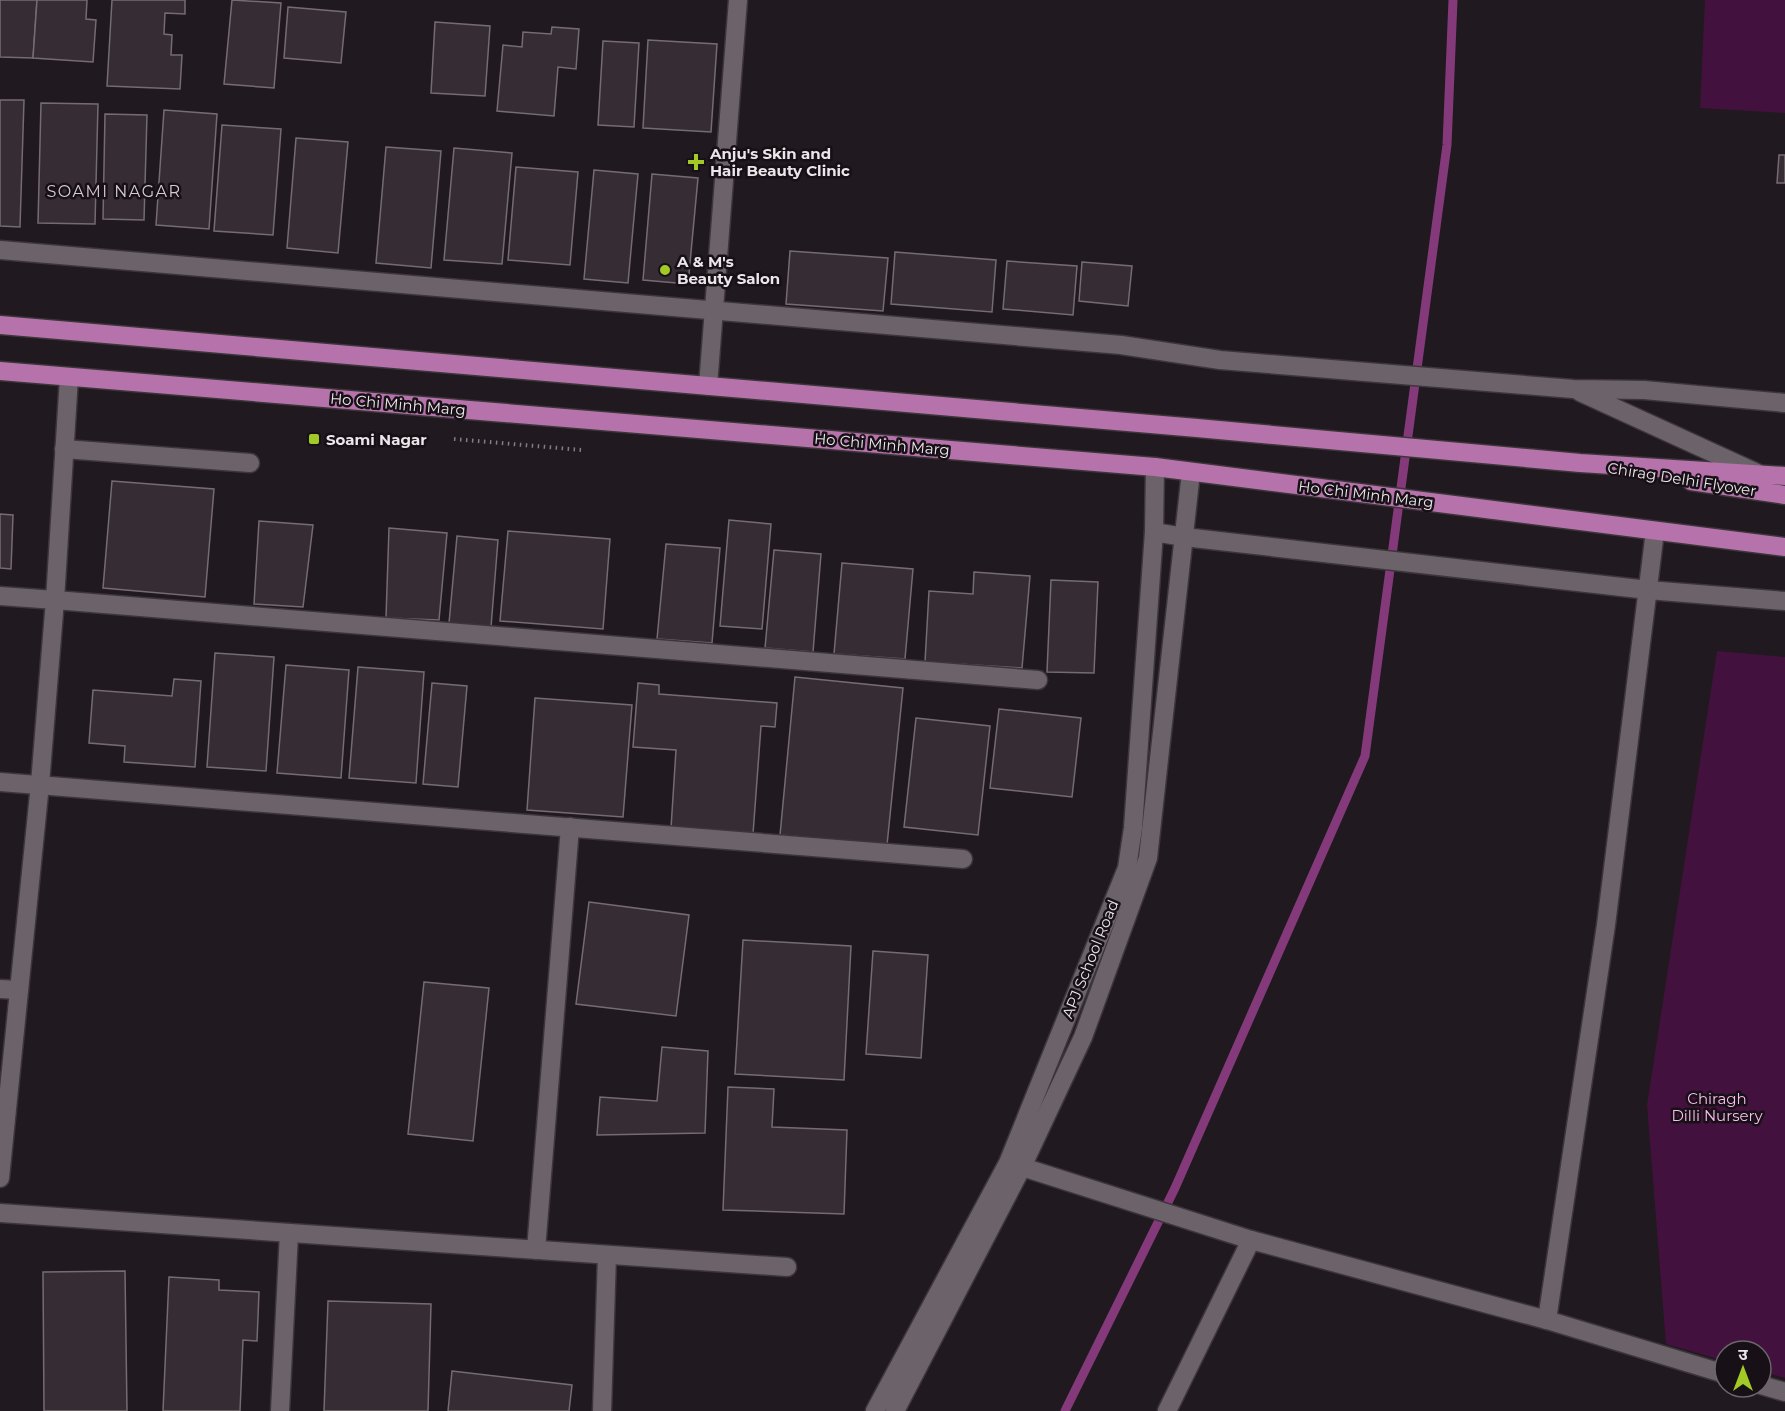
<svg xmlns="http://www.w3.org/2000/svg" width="1785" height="1411" font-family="Montserrat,'Noto Sans Devanagari',sans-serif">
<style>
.green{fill:#43113d}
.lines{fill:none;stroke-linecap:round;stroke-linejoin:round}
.stream{stroke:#843a7a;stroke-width:9}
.building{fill:#352d33;stroke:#756c73;stroke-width:1.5}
.minor-casing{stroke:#3c363a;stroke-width:21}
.major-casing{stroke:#3c363a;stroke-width:21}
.path{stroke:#847e82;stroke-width:4;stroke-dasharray:1.5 4.5;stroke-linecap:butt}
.minor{stroke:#6c636a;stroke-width:18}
.major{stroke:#b572ab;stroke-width:18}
.poi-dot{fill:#a3c927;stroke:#171016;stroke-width:2}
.labels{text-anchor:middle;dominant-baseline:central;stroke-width:5;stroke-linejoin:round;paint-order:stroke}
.poi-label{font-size:15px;font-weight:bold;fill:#ebe6e9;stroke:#171016;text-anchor:start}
.street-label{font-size:15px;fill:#ebe6e9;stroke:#171016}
.park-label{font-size:15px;fill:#fbbdef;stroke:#171016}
.neighbourhood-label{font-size:16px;letter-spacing:1.5px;fill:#d6ccd4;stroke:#171016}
</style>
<rect width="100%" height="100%" fill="#20191f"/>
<g class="green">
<path d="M1705,0h80v113l-85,-5z"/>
<path d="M1717,651l68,6v721l-24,-7v-20h-36v10l-59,-17 -19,-239z"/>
</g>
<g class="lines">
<path class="stream" d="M1065,1411l110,-223 190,-432 82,-611 6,-145"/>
</g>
<g class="building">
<path d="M0,0h37l-4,58 -33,-1z"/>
<path d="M37,0h50l-1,19 10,1 -3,42 -60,-4z"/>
<path d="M112,0h73v14l-20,-1 -1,21 8,1 -1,20h11l-2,34 -73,-3z"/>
<path d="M232,0l49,3 -7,85 -50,-4z"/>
<path d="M288,7l58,5 -5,51 -57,-5z"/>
<path d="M435,22l55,4 -5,70 -54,-3z"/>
<path d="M552,27l27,2 -3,40 -18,-2 -4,49 -57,-5 6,-66 19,2 1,-15 28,2z"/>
<path d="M648,40l69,4 -6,88 -68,-4z"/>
<path d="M603,41l36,2 -5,84 -36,-2z"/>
<path d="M0,100h24l-4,127 -20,-1z"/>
<path d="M41,103l57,1 -3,120 -57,-1z"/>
<path d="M164,110l53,4 -8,115 -53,-4z"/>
<path d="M105,114l42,1 -3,105 -41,-1z"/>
<path d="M222,125l59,4 -8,106 -59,-4z"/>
<path d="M296,138l52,4 -10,111 -51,-5z"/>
<path d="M386,147l55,4 -10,117 -55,-5z"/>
<path d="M454,148l58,5 -10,111 -58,-4z"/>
<path d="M1779,155h6v28h-8z"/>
<path d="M516,167l62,5 -8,93 -62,-5z"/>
<path d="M594,170l44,4 -10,109 -44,-4z"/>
<path d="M652,174l46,4 -10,106 -45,-4z"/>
<path d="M790,251l98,7 -5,53 -97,-7z"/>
<path d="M895,252l101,8 -4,52 -101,-8z"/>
<path d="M1007,261l70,5 -4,49 -70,-6z"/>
<path d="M1082,262l50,4 -4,40 -49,-5z"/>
<path d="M112,481l102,8 -9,108 -102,-9z"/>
<path d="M0,514l13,1 -2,54 -11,-1z"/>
<path d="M729,520l42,4 -9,105 -42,-3z"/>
<path d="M259,521l54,4 -10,82 -49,-3z"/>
<path d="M389,528l58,5 -8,87 -53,-2z"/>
<path d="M508,531l102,8 -7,90 -103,-8z"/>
<path d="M457,536l41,4 -7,87 -42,-4z"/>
<path d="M666,544l54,4 -8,95 -55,-4z"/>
<path d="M774,550l47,4 -8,98 -48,-4z"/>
<path d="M842,563l71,6 -8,90 -71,-5z"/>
<path d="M974,572l56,4 -8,92 -97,-6 4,-71 44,3z"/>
<path d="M1051,580l47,2 -4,91 -47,-1z"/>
<path d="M215,653l59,4 -8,114 -59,-4z"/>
<path d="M286,665l63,5 -8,108 -64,-5z"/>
<path d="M358,667l66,5 -8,111 -67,-5z"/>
<path d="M795,677l108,11 -16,157 -107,-10z"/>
<path d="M174,679l27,2 -6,86 -71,-5 1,-16 -36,-3 4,-53 79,6z"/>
<path d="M432,683l35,3 -9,101 -35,-3z"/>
<path d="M638,683l21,2v9l118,9 -2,24 -14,-1 -8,108 -82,-6 5,-78 -43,-3z"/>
<path d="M535,698l97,7 -9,112 -96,-7z"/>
<path d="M999,709l82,9 -9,79 -82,-9z"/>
<path d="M916,718l74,8 -12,109 -74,-8z"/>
<path d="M589,902l100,13 -13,101 -100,-12z"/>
<path d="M743,940l108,6 -7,134 -109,-6z"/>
<path d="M873,951l55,4 -7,103 -55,-4z"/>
<path d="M424,982l65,6 -16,153 -65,-7z"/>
<path d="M662,1047l46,4 -3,82 -108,2 3,-38 57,4z"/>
<path d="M728,1087l46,2 -2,38 75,3 -3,84 -121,-4z"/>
<path d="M125,1271l2,140h-83l-1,-139z"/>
<path d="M169,1277l50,3v10l40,2 -2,49 -14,-1 -3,71h-77z"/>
<path d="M328,1301l103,3 -3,107h-104z"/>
<path d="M452,1371l120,14 -3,26h-121z"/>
</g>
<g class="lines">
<g class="minor-casing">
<g id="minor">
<path d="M0,250l1121,95 99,15 353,29 71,1 141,13"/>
<path d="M69,377l-14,223 983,80"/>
<path d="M708,386l30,-386"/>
<path d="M1580,392l177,81"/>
<path d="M64,449l186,14"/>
<path d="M1154,532l30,5 464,53 137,11"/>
<path d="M0,596l55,4 -15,184 -40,394"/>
<path d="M0,782l963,77"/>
<path d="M0,989l19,1"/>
<path d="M1013,1164l238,76 296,80 178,54"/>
<path d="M0,1213l787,54"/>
<path d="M536,1250l34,-423"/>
<path d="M1547,1320l59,-395 49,-394"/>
<path d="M1761,1385l24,7"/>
<path d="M280,1411l9,-178"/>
<path d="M602,1411l5,-156"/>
<path d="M875,1411l133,-248 119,-295 6,-40 21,-296 1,-65"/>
<path d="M895,1411l127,-244 61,-130 65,-179 43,-386"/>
<path d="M1167,1411l84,-171"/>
</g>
</g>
<g class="major-casing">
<g id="major">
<path d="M0,325l1197,103 383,35 205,13"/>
<path d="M0,371l1155,96 630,80"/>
<path d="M1691,481l94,14"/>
</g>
</g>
<path class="path" d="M454,439l128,11"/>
<use href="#minor" class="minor"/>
<use href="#major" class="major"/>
</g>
<g class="poi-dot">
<path d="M693 153h6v6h6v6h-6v6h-6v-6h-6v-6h6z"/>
<circle cx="665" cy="270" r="6"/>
<rect x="308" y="433" width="12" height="12" rx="3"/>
</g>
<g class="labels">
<g class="poi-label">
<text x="710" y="153">Anju's Skin and<tspan x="710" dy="17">Hair Beauty Clinic</tspan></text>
<text x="677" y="261">A &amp; M's<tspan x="677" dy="17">Beauty Salon</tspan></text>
<text x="326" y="439">Soami Nagar</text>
</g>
<g class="street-label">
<text transform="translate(398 404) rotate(5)">Ho Chi Minh Marg</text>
<text transform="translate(882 444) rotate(5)">Ho Chi Minh Marg</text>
<text transform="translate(1682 479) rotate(9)">Chirag Delhi Flyover</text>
<text transform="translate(1366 494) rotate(7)">Ho Chi Minh Marg</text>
<text transform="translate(1090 959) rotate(-68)">APJ School Road</text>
</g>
<g class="park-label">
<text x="1717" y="1098">Chiragh<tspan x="1717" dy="17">Dilli Nursery</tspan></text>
</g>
<g class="neighbourhood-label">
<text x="114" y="191">SOAMI NAGAR</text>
</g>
</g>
<g transform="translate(1743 1369)"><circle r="28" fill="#171016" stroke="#6c666a" stroke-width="1.5"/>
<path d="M0-4.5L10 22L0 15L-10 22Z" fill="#a3c927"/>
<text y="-9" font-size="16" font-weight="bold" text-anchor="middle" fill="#ebe6e9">उ</text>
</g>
</svg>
